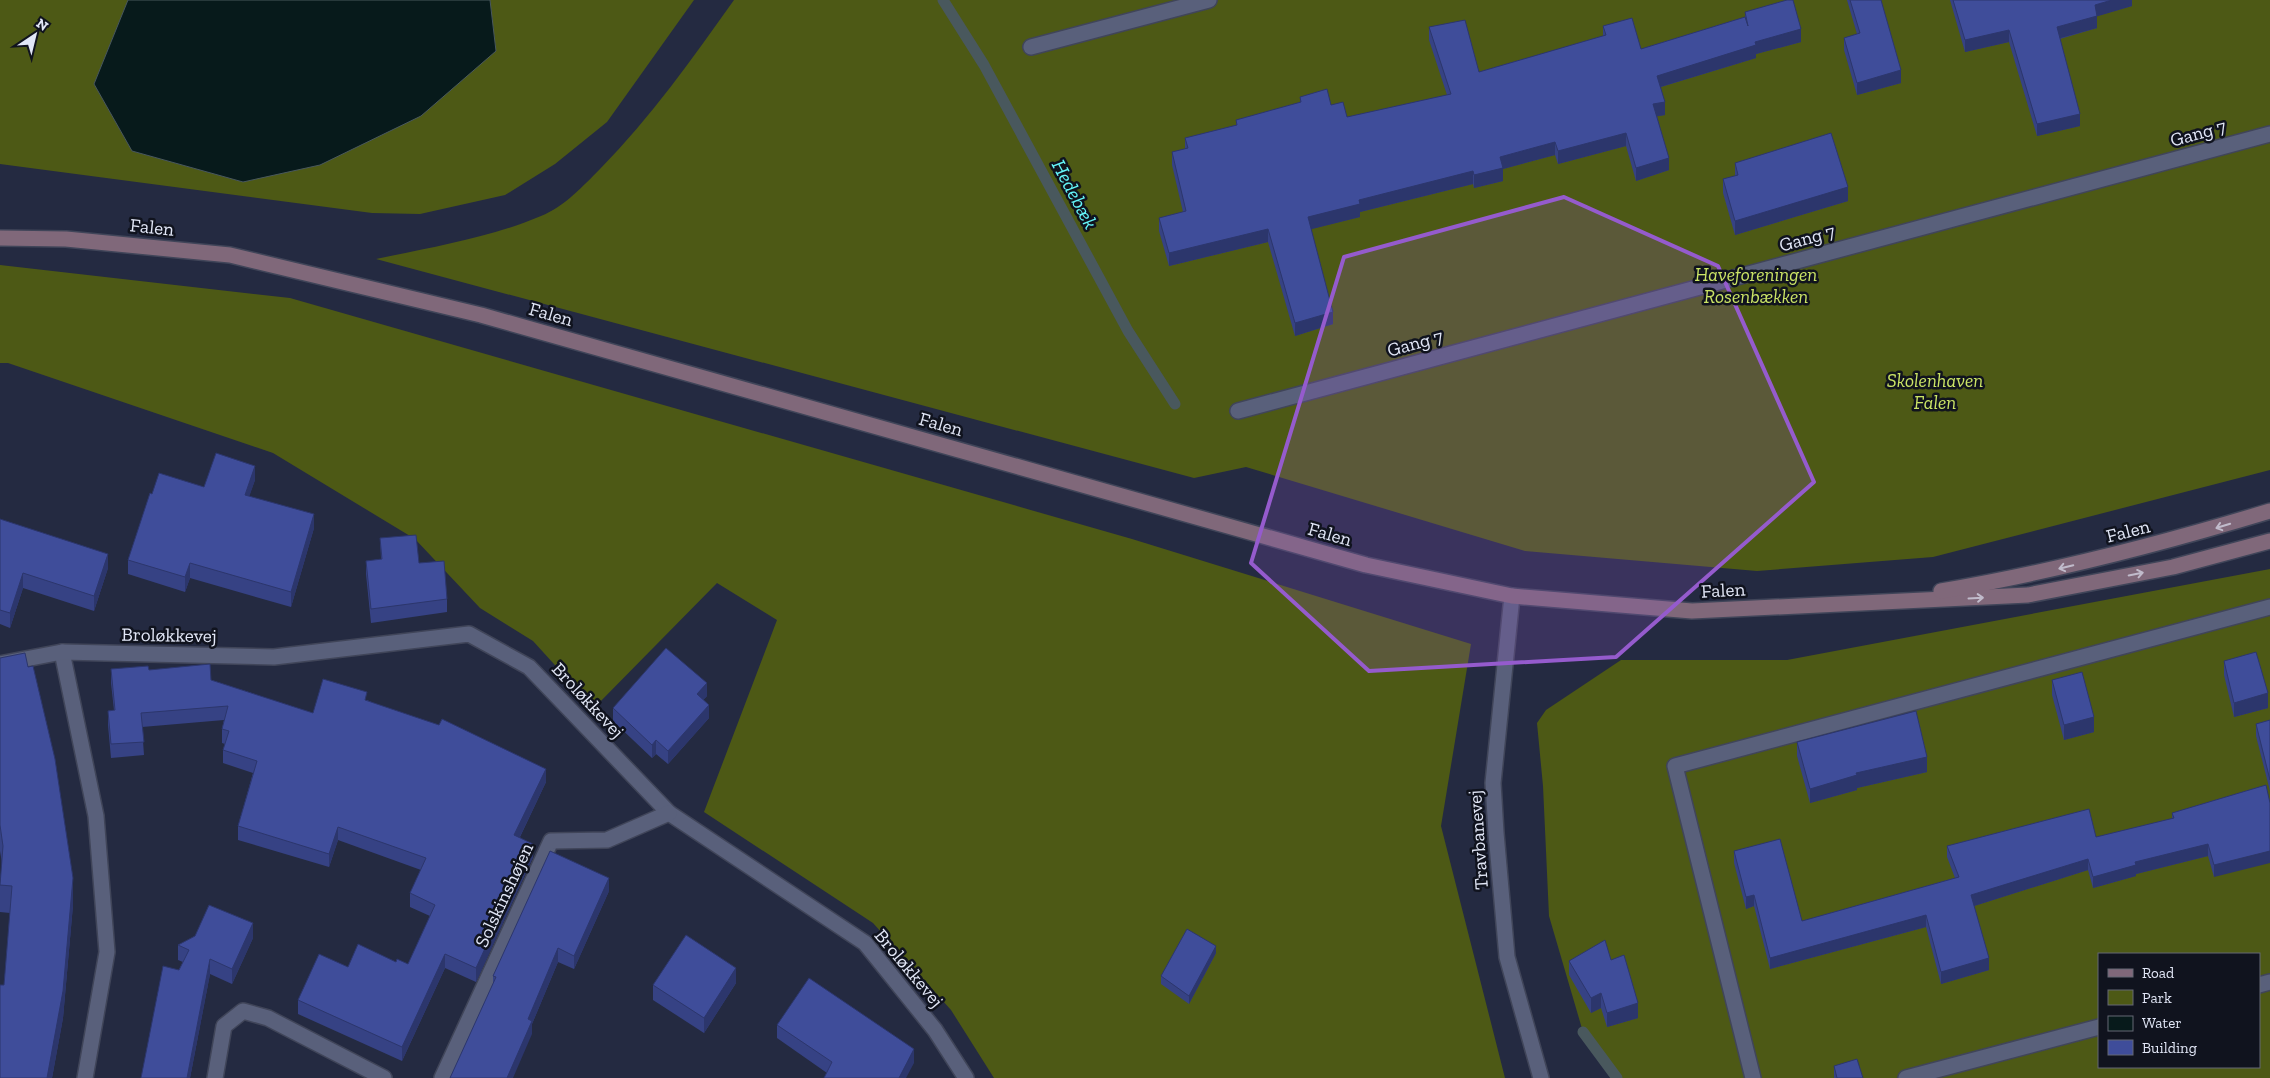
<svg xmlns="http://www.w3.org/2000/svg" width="2270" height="1078" font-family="'Zilla Slab',serif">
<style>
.green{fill:#4d5915;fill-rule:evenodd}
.water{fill:#071a1b;stroke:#49585d}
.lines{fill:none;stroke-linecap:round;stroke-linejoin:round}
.stream{stroke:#49585d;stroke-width:11}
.lane-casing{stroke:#404559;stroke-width:18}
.street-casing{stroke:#404559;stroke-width:18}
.secondary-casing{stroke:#404559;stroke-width:18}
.lane{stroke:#59607b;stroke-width:15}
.street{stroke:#59607b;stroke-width:15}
.secondary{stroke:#80687a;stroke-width:15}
.wall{fill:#364284}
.shaded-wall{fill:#2c366c}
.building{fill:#3f4d9a;stroke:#2c366c}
.oneway{stroke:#c0bbcb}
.marked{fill:#955bcd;fill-opacity:0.2;stroke:#955bcd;stroke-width:4;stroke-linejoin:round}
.labels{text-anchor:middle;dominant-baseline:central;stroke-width:5;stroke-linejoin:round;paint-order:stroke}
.street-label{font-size:19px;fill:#e2e7f7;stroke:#10131e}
.park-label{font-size:19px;font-style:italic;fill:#cce566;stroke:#10131e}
.water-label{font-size:20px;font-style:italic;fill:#65f7fa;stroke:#10131e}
</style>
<rect width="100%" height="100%" fill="#242a41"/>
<g class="green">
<path d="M0,0h128l-34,84 38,67 111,31 253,-131 -6,-51h204l-87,122 -52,42 -50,31 -85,19 -48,-1 -372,-49z"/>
<path d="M734,0h1536v470l-337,87 -176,14 -232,-20 -279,-84 -52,11 -818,-219c56,-12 113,-21 165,-43 23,-9 42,-30 59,-47 51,-52 92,-110 134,-169z"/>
<path d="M0,265l290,33 842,241 339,105 -30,182 64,252h-511l-43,-68 -78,-87 -169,-111 73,-192 -60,-37 -123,125 -61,-67 -53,-33 -65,-69 -142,-86 -265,-90h-8z"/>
<path d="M2270,569v509h-649l-38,-46 -34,-116 -6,-130 -6,-63 9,-13 75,-50h166zM2099,954h160v113h-160z"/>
</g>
<path class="water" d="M128,0h362l6,51 -75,65 -101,49 -77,17 -111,-31 -38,-67z"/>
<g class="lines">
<g class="stream">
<path d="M943,0l41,65 144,266 47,73"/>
<path d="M1583,1032l34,46"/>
</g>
<g class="lane-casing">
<g id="lane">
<path d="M1031,47l178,-47"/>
<path d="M1238,411l1032,-277"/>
<path d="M2259,985l11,-3"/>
<path d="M1753,1078l-78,-312 595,-159"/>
<path d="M1906,1078l193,-51"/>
</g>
</g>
<g class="street-casing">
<g id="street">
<path d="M1512,596l-19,187 3,50 11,124 34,121"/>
<path d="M62,652l34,164 11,136 -22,126"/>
<path d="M0,664l62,-12 212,5 195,-23 60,33 140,146 196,130 70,87 31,48"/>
<path d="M215,1078l9,-52 19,-15 25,7 116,60"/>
<path d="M442,1078l109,-237 56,-1 62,-27"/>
</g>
</g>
<g class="secondary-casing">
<g id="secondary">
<path d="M0,238l66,1 164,16 251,60 885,250 146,31 180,15 336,-16 145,-28 97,-26"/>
<path d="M1941,591c112,-19 220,-47 329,-80"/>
</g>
</g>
<use href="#lane" class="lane"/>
<use href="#street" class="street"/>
<use href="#secondary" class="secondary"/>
</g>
<g class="wall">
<path d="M1847,0h34l20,83 -44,12 -13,-45v-12l13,-4z"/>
<path d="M1950,0h182v6l-35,10v12l-37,11 20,87 -43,10 -28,-94 -44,10z"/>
<path d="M1745,12l56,30 -45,12v4l-95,29 4,28 -8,1 12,54 -33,11 -10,-35 -68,18 -3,-9 -52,14v12l-29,7 -1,-4 -113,28v5l-49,12 22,95 -38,12 -27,-94 -99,24 -10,-35v-13l24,-6 -11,-47v-13l13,-3v-11l51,-13v-5l64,-17v-6l31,8 16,12 100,-22 -18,-55v-13l50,45 124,-36v-10l38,23 104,-32z"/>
<path d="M1735,163l113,38 -113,34 -12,-42v-14l12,-3z"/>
<path d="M255,480l-6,16 65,32 -23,79 -101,-29 -5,14 -57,-18v-14l24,-66z"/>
<path d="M0,519l108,49 -14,43 -71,-23 -13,40 -10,-4z"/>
<path d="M380,538l39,25 28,36v13l-76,11 -5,-49v-13l15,-2z"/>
<path d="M0,658l73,247 -10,113 -11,60h-52l4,-93 6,-72 -10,-1v-29l2,-20 -2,-12z"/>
<path d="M2224,661l44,47 -34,9 -10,-42z"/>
<path d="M111,669l38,1 62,10 102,33 54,-13 179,82 -26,55 13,20 -57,125 -31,-14 -43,93 -104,-47v-14l50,-33 48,-5 12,2 22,-48 -20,-9v-14l11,-23 -83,-30 -9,27 -91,-27v-14l15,-53 -30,-10v-13l2,-6 -3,-1v-14l2,-9 -82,7 2,28 -33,3 -3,-33v-14l6,-1 -3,-27z"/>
<path d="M2052,680l42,52 -30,8 -12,-45z"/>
<path d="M707,696l-4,4 6,18 -41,46 -12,-10 -4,4 -39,-37v-13z"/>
<path d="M2270,720v71l-14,-55v-12z"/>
<path d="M1797,742l130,30 -70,16v2l-47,13 -13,-47z"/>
<path d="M2266,785l-52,92 -6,-21 -72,18v2l-43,12 -5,-18 -114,36 15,64 -48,14 -15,-57 -156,42 -16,-63 -8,3 -12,-46v-12l68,70 153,-43 -8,-21v-11l149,-9 76,-18v-6z"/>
<path d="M609,891l-35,78 -16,-7 -26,62v10l-39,-51v-7z"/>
<path d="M253,938l-21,46 -22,-10 -20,104h-49l38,-108 4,-8 -5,-2v-15z"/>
<path d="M1216,953l-27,51 -28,-20v-8z"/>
<path d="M1611,960l27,58 -31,9 -6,-19 -10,5 -22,-38v-14z"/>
<path d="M736,983l-32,50 -51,-33v-15z"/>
<path d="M777,1025l137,38 -87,10 -50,-35z"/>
<path d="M1834,1066l29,12h-29z"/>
</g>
<g class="shaded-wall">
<path d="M2112,0h20v6l-37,11v-12z"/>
<path d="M2097,16v12l-40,11v-12z"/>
<path d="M1801,29v13l-45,12v4l-99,30v-12l98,-34z"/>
<path d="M2009,30v12l-44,10v-12z"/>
<path d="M1901,70v13l-44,12v-12z"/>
<path d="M1665,102v13l-12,2v-13z"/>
<path d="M2080,114v12l-43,10v-12z"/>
<path d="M1626,133v13l-68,18v-13z"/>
<path d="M1555,142v13l-52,14v12l-29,7v-13l26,-18z"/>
<path d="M1669,158v12l-33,11v-13z"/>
<path d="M1473,171v13l-113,28v5l-52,13v-13l51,-17z"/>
<path d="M1848,187v14l-113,34v-14z"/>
<path d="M1268,229v13l-99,24v-13z"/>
<path d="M1333,312v12l-38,12v-13z"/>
<path d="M255,466v14l-10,29v-14z"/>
<path d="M314,514v14l-23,79v-15z"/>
<path d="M108,554v14l-14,43v-15z"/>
<path d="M190,563v15l-5,14v-15z"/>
<path d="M23,573v15l-13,40v-15z"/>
<path d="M707,683v13l-10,11v-13z"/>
<path d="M2268,693v15l-34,9v-14z"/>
<path d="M709,705v13l-41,46v-13z"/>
<path d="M2094,717v15l-30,8v-15z"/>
<path d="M656,740v14l-4,4v-13z"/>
<path d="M1927,757v15l-70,16v2l-47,13v-14l46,-16z"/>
<path d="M546,769v13l-32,67v-14z"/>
<path d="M338,827v13l-9,27v-13z"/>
<path d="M533,844v13l-57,125v-14z"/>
<path d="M2208,844v12l-72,18v2l-43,12v-11l42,-15z"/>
<path d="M2270,851v12l-56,14v-12z"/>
<path d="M2088,859v11l-117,37v-12z"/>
<path d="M73,878v27l-10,113 -11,60h-5z"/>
<path d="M609,878v13l-35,78v-13z"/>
<path d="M1754,895v11l-8,3v-12z"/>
<path d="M1926,915v12l-156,42v-11z"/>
<path d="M253,923v15l-21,46v-15z"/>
<path d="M1216,946v7l-27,51v-8z"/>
<path d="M558,948v14l-26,62v10l-19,44h-6l21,-59z"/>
<path d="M445,954v14l-43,93v-14z"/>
<path d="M1989,958v12l-48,14v-12z"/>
<path d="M210,959v15l-20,104h-3z"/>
<path d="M736,968v15l-32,50v-15z"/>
<path d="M1601,993v15l-10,5v-15z"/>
<path d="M1638,1003v15l-31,9v-14z"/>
<path d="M914,1049v14l-8,15h-7z"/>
</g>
<g class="building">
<path d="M1787,0h6l8,29 -46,13 1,3 -99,31 8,26 -12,2 16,54 -33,10 -10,-35 -68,18 -3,-9 -55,15 3,11 -29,7 -1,-4 -114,29 1,4 -52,13 25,95 -38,11 -27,-94 -99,24 -10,-35 27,-7 -14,-59 16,-4 -3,-10 52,-13 -1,-5 65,-18 -1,-5 27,-8 4,16 12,-3 4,15 104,-23 -22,-67 36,-7 14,52 127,-37 -3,-9 29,-8 9,31 104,-32 3,9 -3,-14z"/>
<path d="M1850,0h31l20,70 -44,13 -13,-45 16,-5z"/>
<path d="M1953,0h159l-17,5 2,11 -40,11 23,87 -43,10 -28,-94 -44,10z"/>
<path d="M1831,133l17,54 -113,34 -12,-42 15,-4 -3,-12z"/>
<path d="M216,453l39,13 -10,29 69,19 -23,78 -101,-29 -5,14 -57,-17 22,-67 2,1 7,-21 45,14z"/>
<path d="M0,519l108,35 -14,42 -71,-23 -13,40 -10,-3z"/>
<path d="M416,535l3,28 25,-2 3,38 -76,10 -5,-48 16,-2 -2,-21z"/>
<path d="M666,648l41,35 -10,11 12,11 -41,46 -12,-11 -4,5 -39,-37z"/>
<path d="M2256,652l12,41 -34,10 -10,-42z"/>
<path d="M25,653l3,14 5,-1 22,93 18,119 -10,113 -16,87h-47v-93h4l8,-99 -12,-1 3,-39 -3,-21v-167z"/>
<path d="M210,664l1,16 102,33 10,-34 44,13 -2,8 74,25 3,-6 104,50 -32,66 19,9 -57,124 -31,-14 -43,93 -104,-47 21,-46 29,13 10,-23 38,18 1,-3 11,5 27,-59 -25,-12 16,-35 -88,-31 -9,27 -91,-28 19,-65 -34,-11 6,-19 -7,-2 6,-23 -87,7 3,29 -33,2 -3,-33 7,-1 -4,-41 37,-3 1,4z"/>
<path d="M2082,672l12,45 -30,8 -12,-45z"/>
<path d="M1916,711l11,46 -71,16 1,2 -47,14 -13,-47z"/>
<path d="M2270,720v60l-14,-56z"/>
<path d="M2266,785l4,18v48l-56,14 -6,-21 -73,18 1,3 -43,12 -5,-18 -117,36 18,63 -48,14 -15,-57 -156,43 -16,-63 -8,2 -12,-46 46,-12 22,82 157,-44 -12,-31 142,-37 7,28 78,-19 -2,-5z"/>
<path d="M550,851l59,27 -35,78 -16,-8 -30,71 4,2 -25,57h-57l46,-101 -3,-1z"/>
<path d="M209,905l44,18 -21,46 -22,-10 -23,119h-46l22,-112 16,4 10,-20 -11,-5 17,-9z"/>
<path d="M1187,929l29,17 -27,50 -28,-20z"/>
<path d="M686,935l50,33 -32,50 -51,-33z"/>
<path d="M1605,940l6,20 13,-5 14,48 -31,10 -6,-20 -10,5 -22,-37z"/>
<path d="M809,978l105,71 -15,29h-75l8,-16 -55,-37z"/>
<path d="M1857,1059l6,19h-26l-3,-12z"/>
</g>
<defs><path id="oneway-shaft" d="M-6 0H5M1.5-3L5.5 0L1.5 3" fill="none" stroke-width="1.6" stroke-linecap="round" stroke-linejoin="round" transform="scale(1.25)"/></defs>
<g class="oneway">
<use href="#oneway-shaft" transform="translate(2223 526) rotate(163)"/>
<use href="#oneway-shaft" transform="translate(2066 567) rotate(166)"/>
<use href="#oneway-shaft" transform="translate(2136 574) rotate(-11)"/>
<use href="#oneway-shaft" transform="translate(1976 598) rotate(-3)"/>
</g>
<path class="marked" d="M1564,197l154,69 96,216 -198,175 -247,14 -118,-108 93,-306z"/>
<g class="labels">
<g class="street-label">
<text transform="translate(2198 133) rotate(-15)">Gang 7</text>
<text transform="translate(152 227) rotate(6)">Falen</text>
<text transform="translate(1807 238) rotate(-15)">Gang 7</text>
<text transform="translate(551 314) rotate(16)">Falen</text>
<text transform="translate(1415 343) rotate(-15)">Gang 7</text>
<text transform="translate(941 424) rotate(16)">Falen</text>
<text transform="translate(2128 531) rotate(-14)">Falen</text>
<text transform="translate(1330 534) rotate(16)">Falen</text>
<text transform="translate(1723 590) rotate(-3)">Falen</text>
<text transform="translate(169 635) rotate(1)">Broløkkevej</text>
<text transform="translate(588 700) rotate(47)">Broløkkevej</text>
<text transform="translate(1478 840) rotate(-94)">Travbanevej</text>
<text transform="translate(504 895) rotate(-65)">Solskinshøjen</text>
<text transform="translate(909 968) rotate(50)">Broløkkevej</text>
</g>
<g class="park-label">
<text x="1756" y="274">Haveforeningen<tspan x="1756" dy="22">Rosenbækken</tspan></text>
<text x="1935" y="380">Skolenhaven<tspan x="1935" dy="22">Falen</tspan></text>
</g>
<g class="water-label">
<text transform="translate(1075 194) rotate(62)">Hedebæk</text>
</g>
</g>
<rect x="2098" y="953" width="162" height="115" fill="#10131e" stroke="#646875"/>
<rect x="2108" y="969" width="25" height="8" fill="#80687a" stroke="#646875"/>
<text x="2142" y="978" font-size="15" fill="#e2e7f7">Road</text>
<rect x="2108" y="990" width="25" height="15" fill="#4d5915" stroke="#646875"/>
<text x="2142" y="1003" font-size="15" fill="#e2e7f7">Park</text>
<rect x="2108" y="1016" width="25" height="15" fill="#071a1b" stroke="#646875"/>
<text x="2142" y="1028" font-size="15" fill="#e2e7f7">Water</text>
<rect x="2108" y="1040" width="25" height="15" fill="#3f4d9a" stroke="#646875"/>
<text x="2142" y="1053" font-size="15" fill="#e2e7f7">Building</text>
<g transform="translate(35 35) rotate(35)" stroke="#10131e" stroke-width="4" paint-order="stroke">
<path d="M0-4L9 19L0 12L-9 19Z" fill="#e2e7f7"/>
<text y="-8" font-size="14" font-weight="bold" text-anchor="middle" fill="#e2e7f7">N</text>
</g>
</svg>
